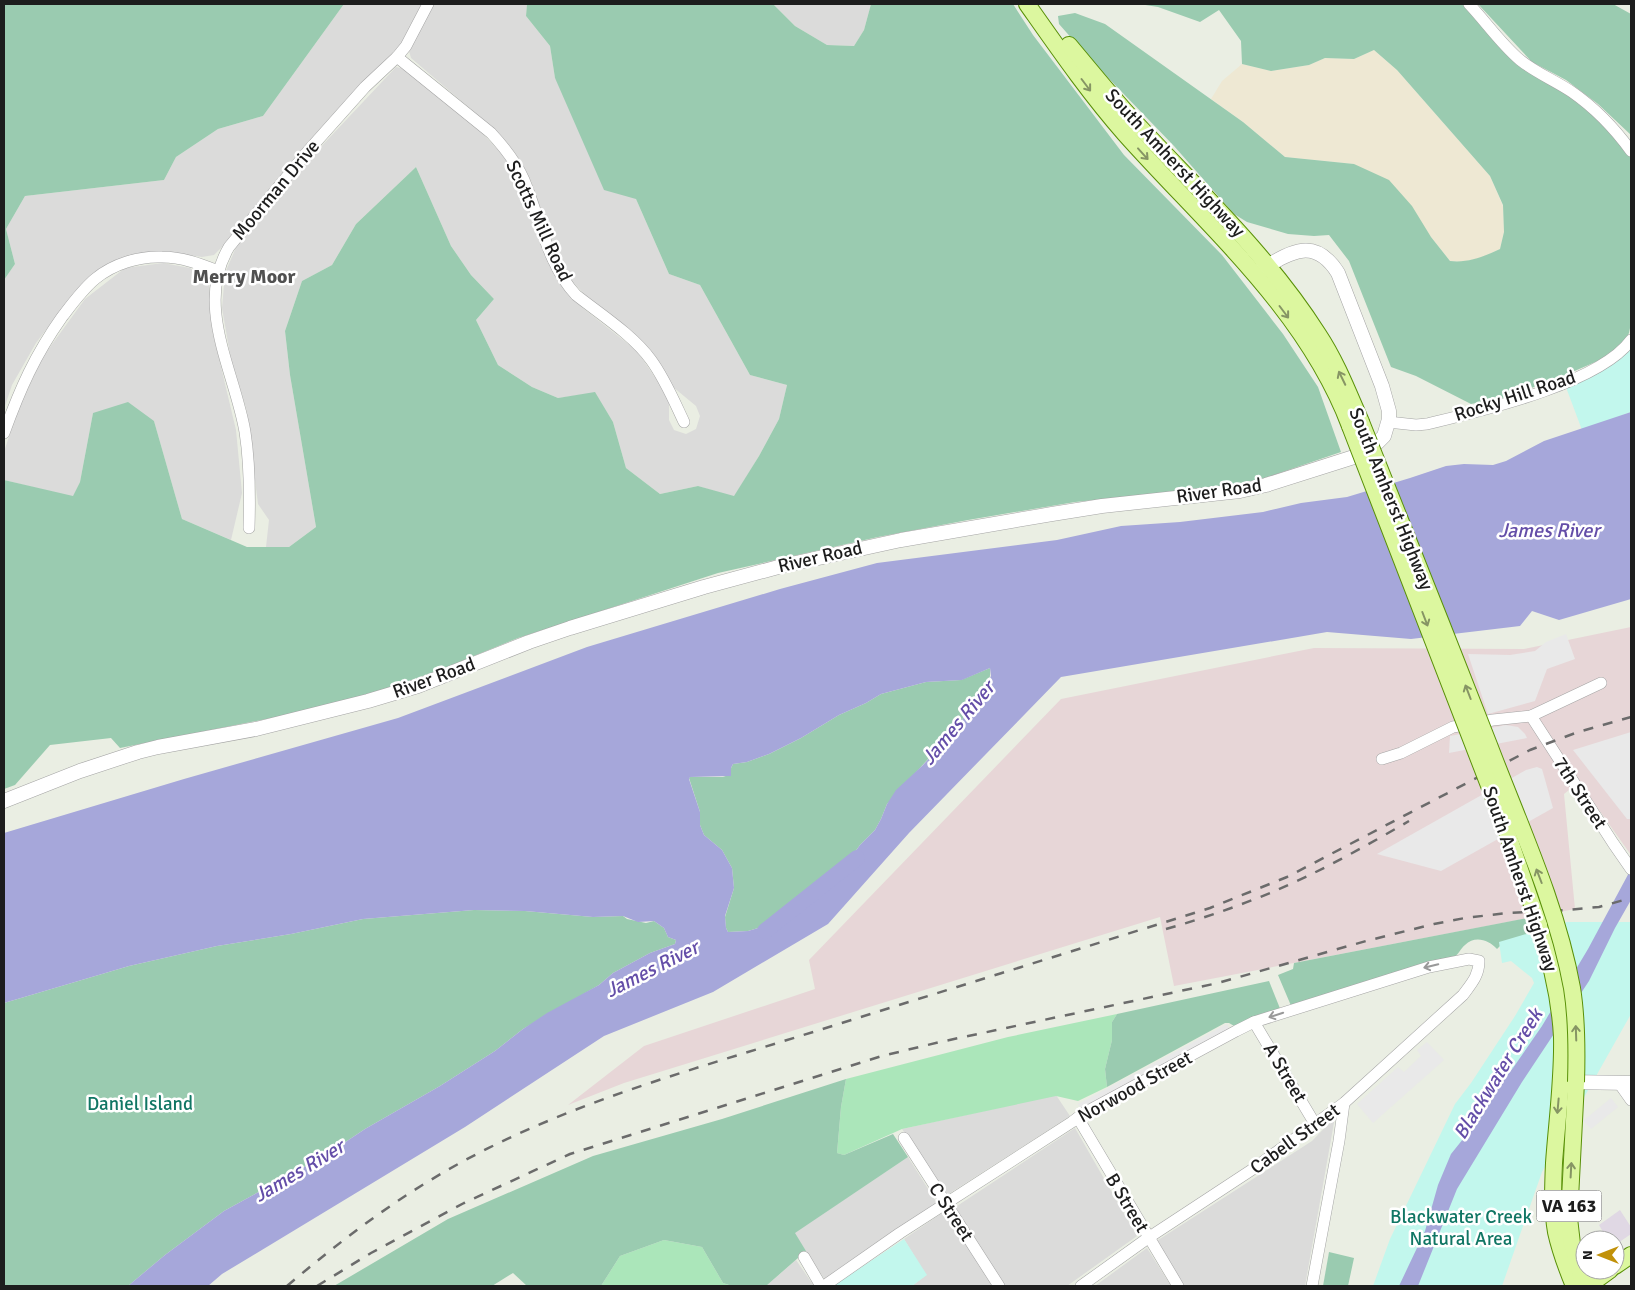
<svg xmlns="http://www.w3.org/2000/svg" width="1635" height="1290" font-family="Signika,sans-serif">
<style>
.residential{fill:#dbdbda}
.commercial{fill:#eee8d3}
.industrial{fill:#e7d6d7}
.grass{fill:#abe6ba}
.forest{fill:#9acbb0}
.park{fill:#c2f7ed}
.parking{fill:#e9e9e9}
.plaza{fill:#e0d8e4}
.water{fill:#a6a7da;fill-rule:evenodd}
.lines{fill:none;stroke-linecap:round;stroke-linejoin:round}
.river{stroke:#a6a7da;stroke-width:16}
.minor-casing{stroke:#a4a4a4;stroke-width:12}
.tertiary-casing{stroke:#a4a4a4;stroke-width:15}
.primary-casing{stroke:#589007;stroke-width:18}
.minor{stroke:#fff;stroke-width:11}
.tertiary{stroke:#fff;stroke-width:14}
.primary{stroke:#dcf79f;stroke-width:16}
.rail{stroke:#6b6b6b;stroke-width:2.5;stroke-dasharray:10 10;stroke-linecap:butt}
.primary-bridge-casing{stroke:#589007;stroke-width:18;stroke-linecap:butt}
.primary-bridge{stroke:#dcf79f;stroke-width:16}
.oneway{stroke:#869564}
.oneway2{stroke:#999}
.labels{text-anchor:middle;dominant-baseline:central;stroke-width:5;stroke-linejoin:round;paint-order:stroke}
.shield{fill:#fff;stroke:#616161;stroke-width:1}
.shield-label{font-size:18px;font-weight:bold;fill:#1d1d1d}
.street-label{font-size:19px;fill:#1d1d1d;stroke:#fff}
.park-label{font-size:19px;fill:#107664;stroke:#fff}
.neighbourhood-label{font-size:20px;font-weight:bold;fill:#505050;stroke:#fff}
.water-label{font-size:20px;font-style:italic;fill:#644ea8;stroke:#fff}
</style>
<rect width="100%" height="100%" fill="#eaeee3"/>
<g class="residential">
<path d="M344,4h80l-17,34 -70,72 -107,129 -16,16 -12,2 -35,-5 -58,13 -19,11 -20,22 -34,45 -24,42 -8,24v-129l11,-16 -9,-35 19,-33 139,-16 12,-23 42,-28 45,-13z"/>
<path d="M433,4h94l-1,12 24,30 5,32 81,121 33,75 31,11 50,90 37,10 -8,34 -20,37 -25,41 -36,-11 -38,8 -34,-26 -13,-46 -18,-29 -37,5 -26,-11 -34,-22 -22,-45 18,-21 -23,-24 -20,-29 -35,-79 -60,57 -24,41 -30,16 -17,50 5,44 26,152 -27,20h-23l3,-27 -11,-16 -12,-96 -15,-48 -9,-52 3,-35 12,-28 61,-74 98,-104 9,2 74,61 24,25 16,25 25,73 14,28 26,28 53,42 32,47v22l5,10 12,4 10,-5 4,-13 -4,-10 -23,-19 -104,-109 -13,-24 -25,-73 -19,-31 -25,-27 -76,-65 -2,-7z"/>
<path d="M773,4h98l-7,26 -10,16 -27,-1 -32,-19z"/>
<path d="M163,263l27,5 19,14 4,51 23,97 6,63 -11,47 -49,-21 -28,-98 -61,-8 -13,69 -7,15 -69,-17v-28l12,-37 26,-57 43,-59 40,-31z"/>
<path d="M1056,1095l14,21 -123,79 -45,-66z"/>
<path d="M1335,1117l-30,169h-121l-29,-44 157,-101z"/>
<path d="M1075,1128l62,108 -70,50h-62l-51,-78z"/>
<path d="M908,1157l29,46 -112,77 -31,-47z"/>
<path d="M945,1211l48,75h-81l14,-11 -22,-36z"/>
<path d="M1147,1248l24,38h-76z"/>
<path d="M796,1260l18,26h-48z"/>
</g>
<path class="commercial" d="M1374,50l23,20 93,106 13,30 1,26 -4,17 -19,9 -20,4 -11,-1 -19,-24 -77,-73 -69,-7 -42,-35 -32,-23 11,-18 20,-17 29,7 38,-6 16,-7 29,1z"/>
<path class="industrial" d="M1631,627v228l-52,-73 -15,12 11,115 -401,77 -14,-69 -536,166 -56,22 76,-59 171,-57 -6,-29 252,-261 253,-51 210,1z"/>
<g class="grass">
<path d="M1117,1014l-5,8v18l-7,29 2,18 -29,14 -22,-5 -154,33 -58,26 -7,-2 4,-46 5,-28 162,-42z"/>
<path d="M664,1240l38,7 21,36 9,3h-131l19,-30z"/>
</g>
<g class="forest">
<path d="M4,4h340l-81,112 -45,13 -42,28 -12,23 -139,16 -19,33 9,35 -11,16z"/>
<path d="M527,4h246l22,22 32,19 27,1 10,-16 7,-26h142l20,31 91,120 98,100 61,79 35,53 23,65 -79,27 -49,9 -138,14 -107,18 -90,17 -160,36 -200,65 -76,31 -64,23 -61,17 -197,39 -9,-10 -61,7 -35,40 -11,4v-309l69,16 7,-14 13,-69 35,-11 26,19 28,98 65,28h42l27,-20 -26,-152 -5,-44 17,-50 30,-16 24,-41 60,-57 35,79 20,29 23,24 -18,21 22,45 34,22 26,11 37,-6 18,30 13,46 34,26 38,-8 36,10 25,-40 20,-37 8,-34 -37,-10 -50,-90 -31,-11 -33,-75 -32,-9 -49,-112 -5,-32 -24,-30z"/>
<path d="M1139,4h324l54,59 36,22 37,26 29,30 12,17v165l-2,10 -6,11 -23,16 -37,16 -56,21 -36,7 -55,-28 -25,-9 -42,-106 -20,-26 -15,1 -26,-2 -41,-12 -13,-8 -60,-68 -86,-89 -29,-33 -1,-8 17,-3 30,11 138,98 42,35 69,7 35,16 23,26 19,31 19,24c18,2 33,-4 50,-12l4,-17 -1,-27 -13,-29 -93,-106 -23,-20 -20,9 -29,-1 -16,7 -38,6 -29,-7 -1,-23 -22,-31 -19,12 -42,-15z"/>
<path d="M1478,4h135l18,10v121l-33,-31 -32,-24 -34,-18z"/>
<path d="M990,668c1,17 -4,16 -14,27 -7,7 -11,19 -15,28l-74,81 -6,15 -6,11 -15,15 -22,30 -8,7 -5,10 -9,8 -9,5 -16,3 -7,9 -13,7 -23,7 -20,1 -2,-4 -1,-11 9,-29 -2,-20 -10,-18 -18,-15 -4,-10v-13l-11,-34 1,-1h33l8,-3v-6l2,-4 14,-2 22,-8 32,-16 38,-23 27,-12 15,-9 45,-12 35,-2z"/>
<path d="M474,910l51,1 68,6 30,-1 4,3 19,4 8,-2 10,7 4,9 8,3 -1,4 -25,9 -37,20 -14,12 -76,44 -28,22 -55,35 -75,43 -39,26 -102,56 -59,44 -37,31h-124v-283l125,-37 88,-20 74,-12 72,-15z"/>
<path d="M1527,918l4,17 -31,11 -3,3c-8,-9 -22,-14 -32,-4 -5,4 -6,9 -11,12l-162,51 -14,-33 15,-6 1,-6z"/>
<path d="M1269,981l12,30 -45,16 -7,-4h-4l-118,64 -2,-18 7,-29v-18l5,-8z"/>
<path d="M846,1079l-5,28 -4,46 7,2 49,-21 15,23 -113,76 11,18 -40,35h-34l-9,-3 -21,-36 -38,-7 -44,16 -19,30h-74l-14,-13 -21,13h-158l114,-67 145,-63 129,-37z"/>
<path d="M1329,1252l25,6 -6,28h-25z"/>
</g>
<g class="park">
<path d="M1631,335v77l-49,18 -18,-48 59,-33z"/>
<path d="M1567,922h64v92l-89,158 -40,114h-129l17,-47 65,-135 16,-21 44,-67 19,-33 -2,-5 -21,-17 -9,2 -3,-21z"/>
<path d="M904,1239l23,36 -15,11h-79z"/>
</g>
<g class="parking">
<path d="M1566,634l9,25 -28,10 -12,32 -47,13 -20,-60 42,1 25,-4 11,-9z"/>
<path d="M1506,725l12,2 7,7 2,4 -78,15 1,-17z"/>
<path d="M1631,732v87h-4l-54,-69z"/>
<path d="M1537,767l5,2 11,39 -112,63 -64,-17 149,-84z"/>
<path d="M1227,1024l4,9 -147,80 -6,-9z"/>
<path d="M1427,1042l17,18 -71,63 -16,-19 41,-37 6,5 17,-16 -4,-6z"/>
<path d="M1611,1098l7,9 -27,22 -8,-8z"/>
</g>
<path class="plaza" d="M1620,1210l11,17v7l-16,11v-5h-13l4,-3 -7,-12z"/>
<g class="water">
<path d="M1631,412v187l-72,21 -27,-9 -12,15 -109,13 -84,-7 -266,45 -152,156 -81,91 -115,68 -109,44 -139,91 -243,147 -14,12h-80l37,-31 59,-44 102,-56 39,-26 75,-43 55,-35 28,-22 24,-16 52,-28 14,-12 37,-20 25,-9 1,-4 -8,-3 -4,-9 -10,-7 -16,1 -15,-6 -30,1 -68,-6 -51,-1 -111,9 -72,15 -74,12 -88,20 -125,37v-170l180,-54 214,-61 189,-71 193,-58 97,-26 180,-23 64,-14 59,-4 83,-10 38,-9 46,-6 63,-19 36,-12 18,-2 29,1 13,-4 38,-20zM990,668l1,8 -3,6 -6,8 -9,8 -12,25 -38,42 -27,25 -9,14 -6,15 -6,11 -15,15 -22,30 -9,7 -4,10 -9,8 -9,5 -16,3 -7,9 -13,7 -23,7 -20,1 -2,-4 -1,-12 9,-28 -2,-20 -10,-18 -18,-15 -4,-10v-13l-11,-33 1,-2 41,-1v-8l2,-4 14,-2 22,-8 32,-16 38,-23 27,-12 15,-9 45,-12 36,-2z"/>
<path d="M1631,869v31l-16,28 -26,53 -67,101 -65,107 -39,97h-19l26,-55 13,-46 13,-31 12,-15 19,-34 31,-37 29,-42 46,-77z"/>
</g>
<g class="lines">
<path class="river" d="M765,931l92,-73"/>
<g class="minor-casing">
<g id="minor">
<path d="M1469,4c17,18 32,40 51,56 16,13 36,21 52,32 23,16 43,37 59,59"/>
<path d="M397,57l94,76c13,14 25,29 33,47 16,38 23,84 52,115 24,19 57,40 75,65 14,19 23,41 33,62"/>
<path d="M1388,422l28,3 11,-1c53,-13 172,-40 204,-84"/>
<path d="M4,433c16,-44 31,-78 58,-116 10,-13 20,-27 33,-38 18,-15 44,-23 67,-22 20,0 38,7 56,14"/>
<path d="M249,528c1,-32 1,-64 -4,-96 -10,-60 -51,-126 -16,-185l79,-96 57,-64 32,-30 9,-11 22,-42"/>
<path d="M1531,716l82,127 18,26"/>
<path d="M1382,759l19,-6 52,-26 40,-7 38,-4 70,-33"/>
<path d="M1254,1022l61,102"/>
<path d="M1619,1083l12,17"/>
<path d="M1078,1118l100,168"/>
<path d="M904,1138l95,148"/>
<path d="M804,1257l17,29"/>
<path d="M824,1286l76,-53 172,-111 12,-9 152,-82 18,-9 175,-55 40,-8 10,2c0,15 -8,23 -16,34l-119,108 -91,66 -105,69 -67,48"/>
<path d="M1312,1286l27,-145 5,-38"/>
</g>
</g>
<g class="tertiary-casing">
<g id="tertiary">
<path d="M4,801l76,-30 58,-19 20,-5 98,-18 112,-28 50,-15 111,-44 41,-14 134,-41 78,-21 119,-26 151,-26 50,-8 138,-15 26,-6 91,-29 21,-14 6,-6 5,-17v-8l-7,-25 -44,-113c-24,-38 -49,-20 -79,-2"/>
<path d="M1567,1082l64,1"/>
</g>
</g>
<g class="primary-casing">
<g id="primary">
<path d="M1027,4c31,44 62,89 98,130 81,91 181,175 225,292"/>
<path d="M1069,45c21,25 42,51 64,75 64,69 134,134 185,214 18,27 30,58 43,88"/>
<path d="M1539,925c12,36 21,74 23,112 1,42 -5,84 -8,126 -1,23 -2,46 2,69 4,18 11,37 18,54"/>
<path d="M1576,1082l-7,136 3,26 10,34"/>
<path d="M1615,1266l16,-11"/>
<path d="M1588,1286l22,-16"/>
</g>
</g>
<use href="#minor" class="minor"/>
<use href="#tertiary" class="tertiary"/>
<use href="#primary" class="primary"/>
<g class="rail">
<path d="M1166,929c35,-10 70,-22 104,-36 46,-19 96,-47 139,-72"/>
<path d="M287,1286c45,-38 91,-74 142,-105 122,-75 264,-111 400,-154 127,-40 254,-79 381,-119l77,-31 243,-127 48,-18 53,-15"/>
<path d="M317,1286l54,-33 93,-50 106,-49 312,-98 58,-14 278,-59 148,-42 68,-17 31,-6 42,-5 60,-3 32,-3 32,-9"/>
</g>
<g class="primary-bridge-casing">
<g id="primary-bridge">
<path d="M1361,422c43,108 86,215 128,323 30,79 68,160 83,243 5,31 5,62 4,94"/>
<path d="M1350,426l157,406 32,93"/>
</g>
</g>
<use href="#primary-bridge" class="primary-bridge"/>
</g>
<defs><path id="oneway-shaft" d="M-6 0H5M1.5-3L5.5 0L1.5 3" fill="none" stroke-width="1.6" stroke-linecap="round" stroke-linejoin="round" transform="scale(1.25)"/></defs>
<g class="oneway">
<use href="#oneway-shaft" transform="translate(1086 85) rotate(53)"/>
<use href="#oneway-shaft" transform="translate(1143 154) rotate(48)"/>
<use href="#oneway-shaft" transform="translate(1284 312) rotate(53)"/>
<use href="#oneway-shaft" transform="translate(1342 378) rotate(-116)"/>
<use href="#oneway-shaft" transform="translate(1425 619) rotate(69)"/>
<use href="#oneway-shaft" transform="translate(1468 692) rotate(-111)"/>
<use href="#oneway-shaft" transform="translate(1539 876) rotate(-111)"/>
<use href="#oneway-shaft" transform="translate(1576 1033) rotate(-92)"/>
<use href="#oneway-shaft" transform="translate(1558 1106) rotate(95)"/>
<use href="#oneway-shaft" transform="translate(1571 1170) rotate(-87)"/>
</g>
<g class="oneway2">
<use href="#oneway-shaft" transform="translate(1431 966) rotate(166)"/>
<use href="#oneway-shaft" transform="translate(1276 1015) rotate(162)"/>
</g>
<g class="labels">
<rect class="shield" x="1536.5" y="1190.5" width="65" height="31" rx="4"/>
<g class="shield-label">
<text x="1569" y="1206">VA 163</text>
</g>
<g class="street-label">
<text transform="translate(1175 163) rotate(47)">South Amherst Highway</text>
<text transform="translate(276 190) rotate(-50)">Moorman Drive</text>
<text transform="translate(539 221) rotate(65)">Scotts Mill Road</text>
<text transform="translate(1515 396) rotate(-18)">Rocky Hill Road</text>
<text transform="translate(1219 491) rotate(-8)">River Road</text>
<text transform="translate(1391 499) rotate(68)">South Amherst Highway</text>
<text transform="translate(820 557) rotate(-13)">River Road</text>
<text transform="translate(434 678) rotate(-20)">River Road</text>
<text transform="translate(1580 793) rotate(57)">7th Street</text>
<text transform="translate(1520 879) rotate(71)">South Amherst Highway</text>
<text transform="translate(1285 1073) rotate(59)">A Street</text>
<text transform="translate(1135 1087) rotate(-29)">Norwood Street</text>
<text transform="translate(1295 1139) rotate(-36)">Cabell Street</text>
<text transform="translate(1127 1203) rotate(59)">B Street</text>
<text transform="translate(951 1212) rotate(57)">C Street</text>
</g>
<g class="park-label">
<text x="140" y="1104">Daniel Island</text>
<text x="1461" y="1217">Blackwater Creek<tspan x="1461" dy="22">Natural Area</tspan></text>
</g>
<g class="neighbourhood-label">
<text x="244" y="276">Merry Moor</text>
</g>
<g class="water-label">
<text x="1549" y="530">James River</text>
<text transform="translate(958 723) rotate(-50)">James River</text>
<text transform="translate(652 969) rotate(-27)">James River</text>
<text transform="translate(1498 1074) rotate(-58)">Blackwater Creek</text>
<text transform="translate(299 1171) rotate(-31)">James River</text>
</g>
</g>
<rect width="1635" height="1290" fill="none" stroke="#1d1d1d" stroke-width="10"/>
<g transform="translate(1600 1255) rotate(270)"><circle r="24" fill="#ffffff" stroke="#a5a5a5"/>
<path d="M0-4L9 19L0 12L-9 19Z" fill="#c19109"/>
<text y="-8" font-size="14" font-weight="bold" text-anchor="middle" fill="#1d1d1d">N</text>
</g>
</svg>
